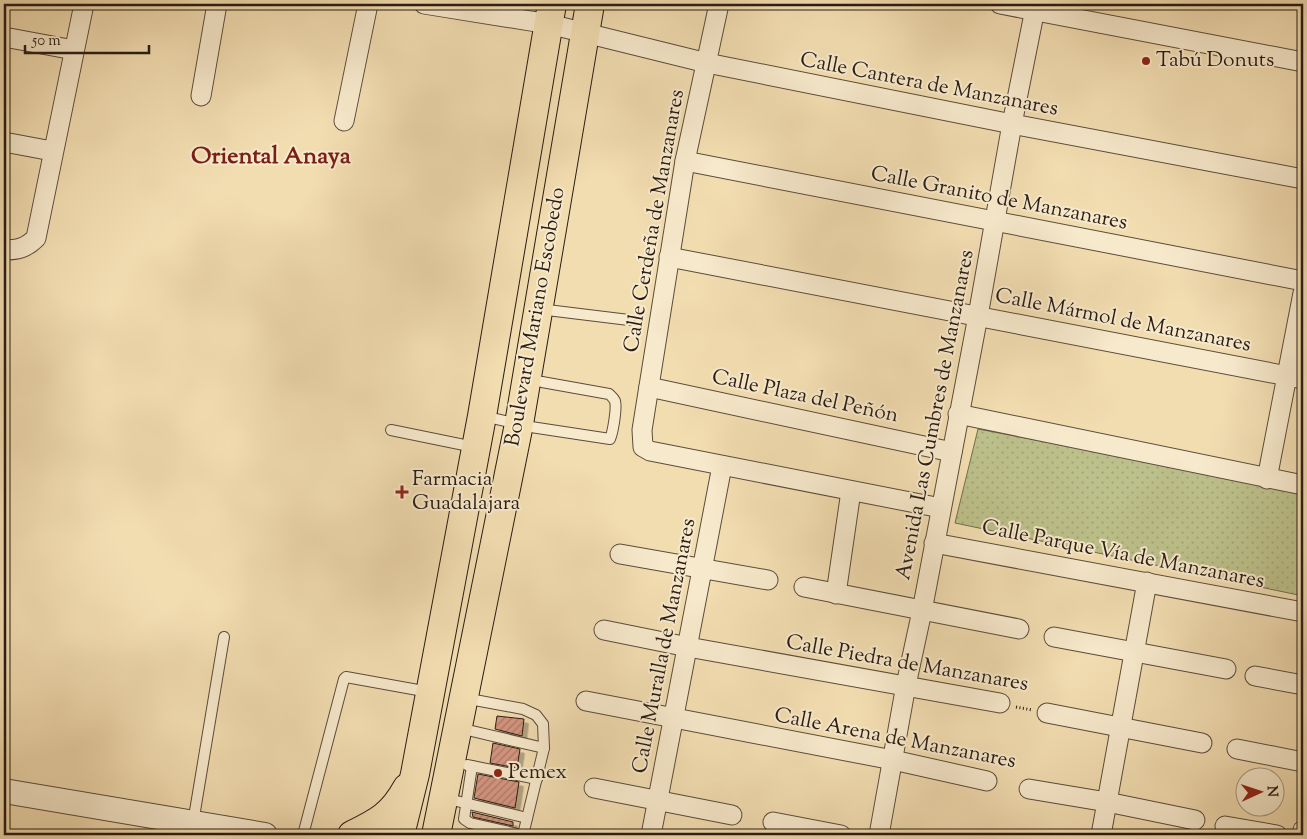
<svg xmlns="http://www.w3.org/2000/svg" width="1307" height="839" font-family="'Sorts Mill Goudy',serif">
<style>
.green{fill:url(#green-dots);stroke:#726e4f}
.building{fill:url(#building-hatch);stroke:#291c14;filter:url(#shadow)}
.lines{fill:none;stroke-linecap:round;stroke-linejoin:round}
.service-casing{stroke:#5b4c3b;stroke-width:12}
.minor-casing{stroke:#5b4c3b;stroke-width:21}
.tertiary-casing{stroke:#5b4c3b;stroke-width:26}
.primary-casing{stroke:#291c14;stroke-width:30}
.path{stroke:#291c14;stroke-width:3;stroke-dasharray:1 2.5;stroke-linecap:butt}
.service{stroke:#f7e9cc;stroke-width:10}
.minor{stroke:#f7e9cc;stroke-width:19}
.tertiary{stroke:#f7e9cc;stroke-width:24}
.primary{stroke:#f2ddb1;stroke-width:28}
.poi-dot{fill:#8f2418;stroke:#f7e9cc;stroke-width:2}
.labels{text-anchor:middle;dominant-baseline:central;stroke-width:4;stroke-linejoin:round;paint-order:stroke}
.poi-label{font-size:21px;fill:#291c14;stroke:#f7e9cc;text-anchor:start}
.street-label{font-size:21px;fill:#291c14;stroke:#f7e9cc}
.quarter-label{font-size:24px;font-weight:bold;fill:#7a1f14;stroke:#f7e9cc}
</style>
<defs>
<pattern id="green-dots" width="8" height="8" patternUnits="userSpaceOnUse" patternTransform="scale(1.25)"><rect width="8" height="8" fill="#bcc08a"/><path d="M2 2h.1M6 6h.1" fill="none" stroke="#a2a476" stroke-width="1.8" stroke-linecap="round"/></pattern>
<pattern id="building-hatch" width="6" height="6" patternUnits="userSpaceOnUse" patternTransform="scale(1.25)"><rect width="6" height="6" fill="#d59680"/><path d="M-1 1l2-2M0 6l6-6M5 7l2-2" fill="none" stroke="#ad7a68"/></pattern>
<filter id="shadow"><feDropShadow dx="4.5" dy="4.5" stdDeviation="0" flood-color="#0004"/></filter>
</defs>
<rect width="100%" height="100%" fill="#f2ddb1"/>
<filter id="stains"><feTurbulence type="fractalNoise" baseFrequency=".004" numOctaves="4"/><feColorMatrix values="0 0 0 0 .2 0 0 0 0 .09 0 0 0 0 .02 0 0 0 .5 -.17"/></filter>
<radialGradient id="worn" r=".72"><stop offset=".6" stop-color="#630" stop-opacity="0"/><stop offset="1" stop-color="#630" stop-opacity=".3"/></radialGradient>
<path class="green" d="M978,429l325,62v105l-348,-73z"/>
<g class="building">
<path d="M497,716l27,3 -2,17 -27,-7z"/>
<path d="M493,743l27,6 -3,19 -27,-5z"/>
<path d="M478,774l41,8 -4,26 -41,-10z"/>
<path d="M472,812l41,10v4l-40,-9z"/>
<path d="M467,829l1,1 25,5h-27z"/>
</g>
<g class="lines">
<g class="service-casing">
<g id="service">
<path d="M539,309l90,11"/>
<path d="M483,416l48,11 79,12c3,-7 7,-31 5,-38 -2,-4 -3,-4 -6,-7l-67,-12 -15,-4"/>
<path d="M391,430l83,17"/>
<path d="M464,698l59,11 13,6 7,9 1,24 -21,87"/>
<path d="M459,728l85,20"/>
<path d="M467,765l70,14"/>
<path d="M472,766l-8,53 6,4 52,12"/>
<path d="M444,798l83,20"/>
<path d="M193,823l31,-186"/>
<path d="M303,835l41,-156 2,-2 83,15"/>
</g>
</g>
<g class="minor-casing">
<g id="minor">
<path d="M424,4l125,20 158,39 305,61 291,55"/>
<path d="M719,4l-34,157 -43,269 1,17 7,4 291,57"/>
<path d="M1000,4l303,58"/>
<path d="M4,37l70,13"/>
<path d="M201,96l16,-92"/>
<path d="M344,121l24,-117"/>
<path d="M4,142l48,9"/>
<path d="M685,161l618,120"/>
<path d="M4,250c14,0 22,-2 32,-12l48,-234"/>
<path d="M669,257l634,122"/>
<path d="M649,387l303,65"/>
<path d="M958,414l345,71"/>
<path d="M1267,479l36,-186"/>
<path d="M934,543l369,69"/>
<path d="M620,554l148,26"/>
<path d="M804,587l215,42"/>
<path d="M836,594l15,-103"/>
<path d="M604,630l84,17 312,56"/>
<path d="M1054,637l172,32"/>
<path d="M1255,676l48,9"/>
<path d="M586,701l307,59 94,21"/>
<path d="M1047,713l155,30"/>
<path d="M1237,749l66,13"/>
<path d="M594,788l138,27"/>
<path d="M1029,789l78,13 88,18"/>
<path d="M773,822l68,13"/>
<path d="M1225,826l52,9"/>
<path d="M651,835l71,-369"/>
<path d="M879,835l27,-150 16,-74 56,-295 34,-192 24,-120"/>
<path d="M1101,835l46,-253"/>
<path d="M1302,835l1,-5"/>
</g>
</g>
<g class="tertiary-casing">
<path id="tertiary" d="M4,791l261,44"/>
</g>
<g class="primary-casing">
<g id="primary">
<path d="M352,835c27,-13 40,-20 55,-47"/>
<path d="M400,835l15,-61 67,-358 70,-412"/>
<path d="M436,835l83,-411 71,-420"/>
</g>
</g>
<path class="path" d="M1016,707l16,3"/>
<use href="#service" class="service"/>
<use href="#minor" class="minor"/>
<use href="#tertiary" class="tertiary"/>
<use href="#primary" class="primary"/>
</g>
<g class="poi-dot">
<circle cx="1146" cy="61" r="5"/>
<path d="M399.5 484.5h5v5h5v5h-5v5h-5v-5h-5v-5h5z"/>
<circle cx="498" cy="773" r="5"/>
</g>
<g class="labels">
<g class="poi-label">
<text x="1156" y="61">Tabú Donuts</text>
<text x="412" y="480">Farmacia<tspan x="412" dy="24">Guadalajara</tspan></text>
<text x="508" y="773">Pemex</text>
</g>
<g class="street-label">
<text transform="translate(929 85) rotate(11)">Calle Cantera de Manzanares</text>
<text transform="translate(999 199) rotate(11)">Calle Granito de Manzanares</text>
<text transform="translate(655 221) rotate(-80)">Calle Cerdeña de Manzanares</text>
<text transform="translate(536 317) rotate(-80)">Boulevard Mariano Escobedo</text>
<text transform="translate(1123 321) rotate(11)">Calle Mármol de Manzanares</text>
<text transform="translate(805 397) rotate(12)">Calle Plaza del Peñón</text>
<text transform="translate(936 415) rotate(-79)">Avenida Las Cumbres de Manzanares</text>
<text transform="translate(1123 555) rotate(11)">Calle Parque Vía de Manzanares</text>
<text transform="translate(665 646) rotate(-79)">Calle Muralla de Manzanares</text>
<text transform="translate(907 664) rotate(10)">Calle Piedra de Manzanares</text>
<text transform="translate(895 739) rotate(11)">Calle Arena de Manzanares</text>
</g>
<g class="quarter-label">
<text x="271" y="157">Oriental Anaya</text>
</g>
</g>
<rect width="1307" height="839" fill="none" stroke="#f2ddb1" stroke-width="20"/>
<rect x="5" y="5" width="1297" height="829" fill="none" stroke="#291c14" stroke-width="2.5"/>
<rect x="10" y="10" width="1287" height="819" fill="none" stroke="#291c14"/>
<g transform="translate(1260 792) rotate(87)"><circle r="24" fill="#f7e9cc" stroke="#a59782"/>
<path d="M0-4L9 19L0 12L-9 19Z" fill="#8f2418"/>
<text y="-8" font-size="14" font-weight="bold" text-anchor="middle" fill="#291c14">N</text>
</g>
<path d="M25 45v8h124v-8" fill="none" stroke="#291c14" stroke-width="2.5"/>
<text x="32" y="45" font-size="15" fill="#291c14" stroke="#f7e9cc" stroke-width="4" paint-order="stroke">50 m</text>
<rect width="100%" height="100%" filter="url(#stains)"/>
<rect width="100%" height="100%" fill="url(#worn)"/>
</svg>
